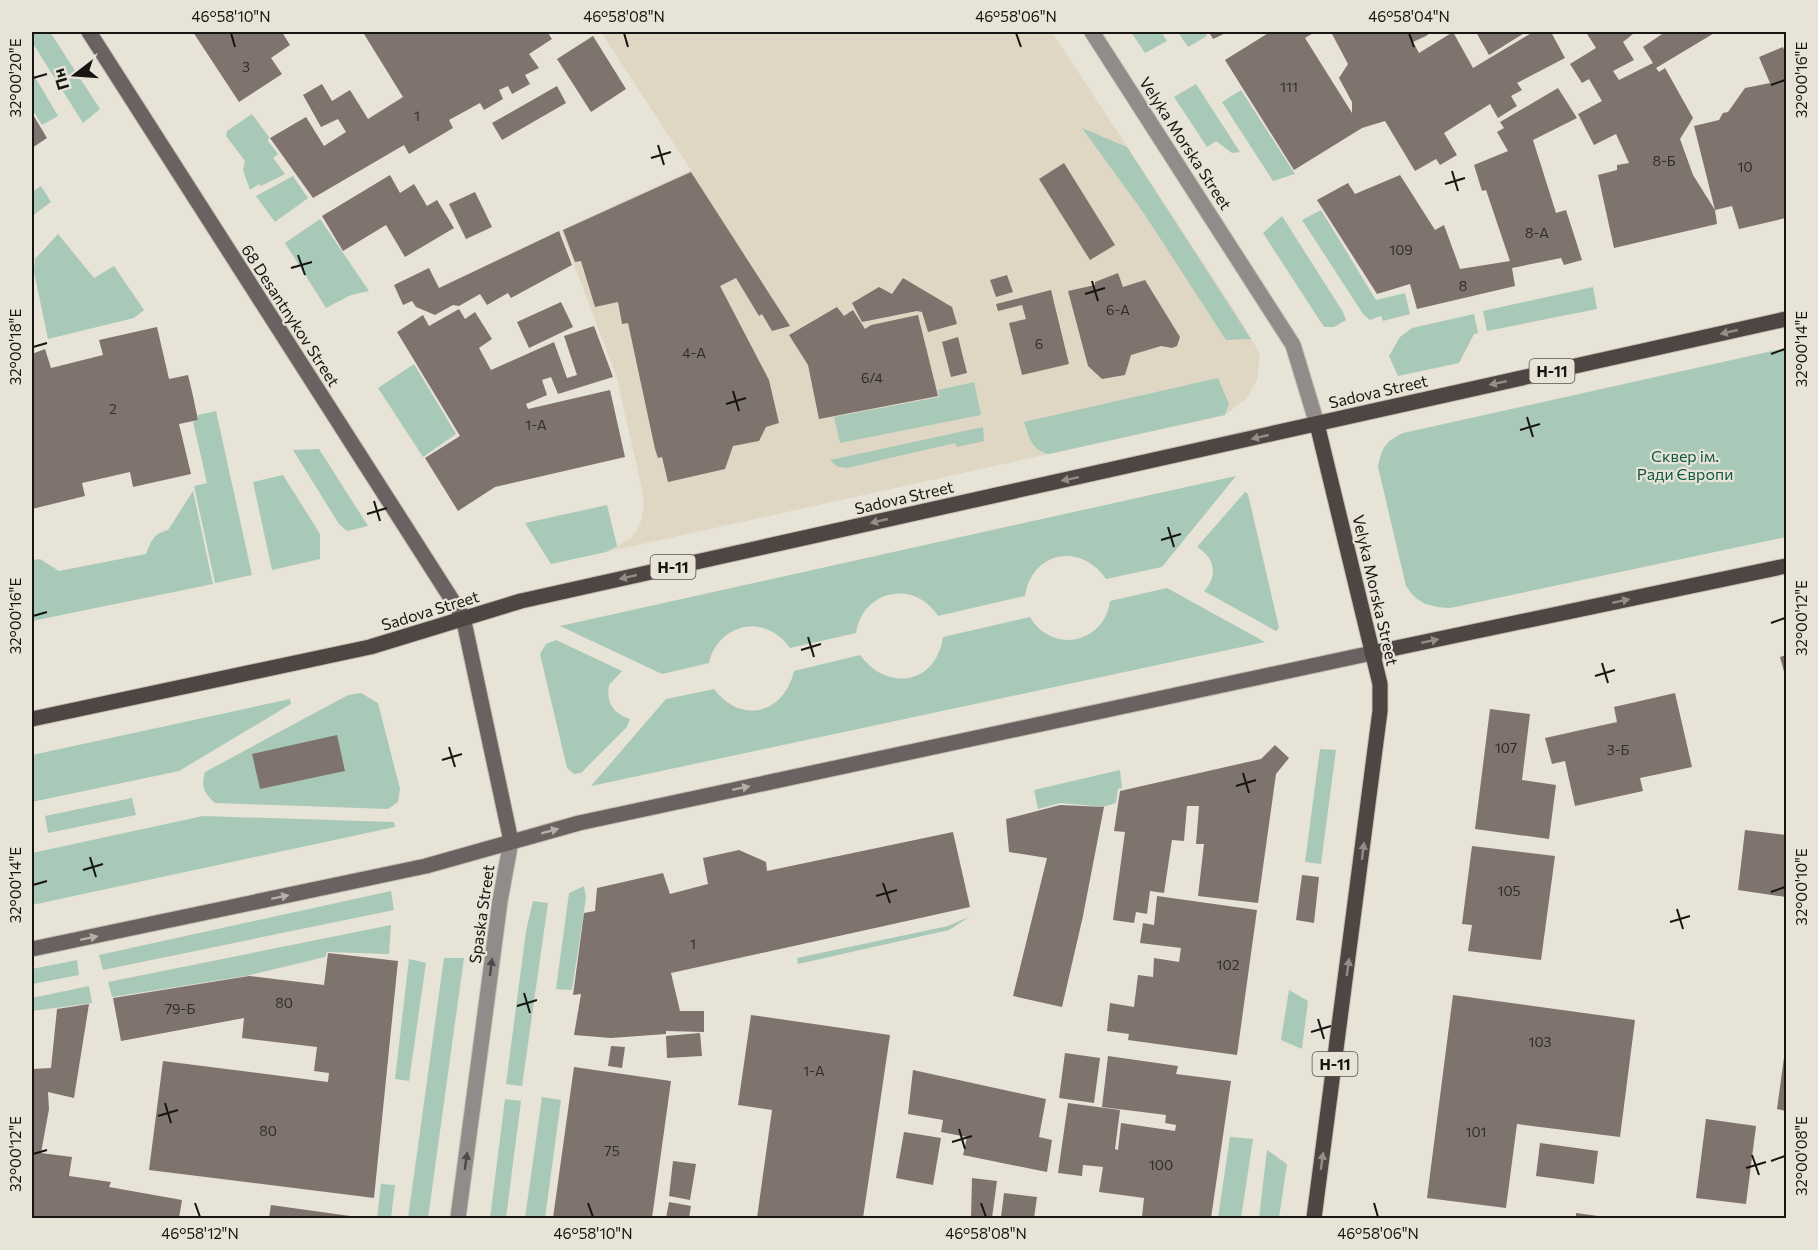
<svg xmlns="http://www.w3.org/2000/svg" width="1818" height="1250" font-family="Commissioner,sans-serif">
<style>
.built{fill:#dfd7c4}
.green{fill:#a8c9b8}
.building{fill:#7f736e}
.lines{fill:none;stroke-linecap:round;stroke-linejoin:round}
.minor-casing{stroke:#c2beb3;stroke-width:17}
.tertiary-casing{stroke:#c2beb3;stroke-width:17}
.secondary-casing{stroke:#c2beb3;stroke-width:17}
.primary-casing{stroke:#c2beb3;stroke-width:17}
.minor{stroke:#918b8a;stroke-width:15}
.tertiary{stroke:#918b8a;stroke-width:15}
.secondary{stroke:#6a6260;stroke-width:15}
.primary{stroke:#4f4543;stroke-width:15}
.oneway{fill:#948c86}
.oneway2{fill:#b6afa7}
.oneway3{fill:#4d4a47}
.ticks{fill:none;stroke:#161511;stroke-width:2}
.labels{text-anchor:middle;dominant-baseline:central;stroke-width:4.5;stroke-linejoin:round;paint-order:stroke}
.number-label{font-size:14px;fill:#302c28}
.shield{fill:#e8e3d7;stroke:#55534c;stroke-width:1.5}
.shield-label{font-size:15px;font-weight:bold;fill:#161511}
.street-label{font-size:16px;fill:#161511;stroke:#e8e3d7}
.park-label{font-size:16px;fill:#0e593f;stroke:#e8e3d7}
.neatline{fill:none;stroke:#161511;stroke-width:2}
.ticks-label{font-size:15px;text-anchor:middle;fill:#161511}
</style>
<rect width="100%" height="100%" fill="#e8e3d7"/>
<path class="built" d="M601,32h451l183,279 25,43 -3,26 -11,19 -21,16 -619,137 25,-14 9,-13 4,-19 -1,-12 -26,-116 -56,-148 130,-60z"/>
<g class="green">
<path d="M32,32h18l50,77 -17,14 -51,-81z"/>
<path d="M1131,32h30l6,9 -22,12z"/>
<path d="M1178,32h26l3,4 -19,11z"/>
<path d="M32,72l26,44 -16,9 -10,-16z"/>
<path d="M1196,84l44,68 -8,1 -16,-12 -9,6 -33,-50z"/>
<path d="M1241,90l54,84 -22,7 -51,-79z"/>
<path d="M252,114l17,23 -1,4 10,13 -5,4 12,16 -24,12 -2,-2 -9,6 -7,-20 2,-9 -19,-25 1,-5z"/>
<path d="M1082,128l45,19 124,192 -25,1 -83,-128z"/>
<path d="M293,176l15,22 -33,24 -19,-26z"/>
<path d="M41,186l10,16 -19,14v-24z"/>
<path d="M1321,210l55,90 29,-7 5,21 -27,7 -2,-5 -11,4 -7,-6 -61,-94z"/>
<path d="M1282,216l61,96 3,8 -12,7h-10l-61,-94z"/>
<path d="M320,219l49,72 -18,4 -25,13 -41,-65z"/>
<path d="M58,234l36,44 20,-12 30,44 -10,8 -86,21 -14,-67 1,-13z"/>
<path d="M1593,287l4,22 -110,22 -4,-20z"/>
<path d="M1474,314l4,19 -4,1 -15,29 -61,13 -9,-20 11,-19 12,-9z"/>
<path d="M1786,348v189l-336,71c-21,-1 -32,-4 -44,-22l-28,-119c3,-19 8,-26 25,-34z"/>
<path d="M414,364l42,70 -33,23 -45,-69z"/>
<path d="M1218,378l11,26 -4,11 -176,39c-18,-4 -20,-17 -25,-32z"/>
<path d="M974,382l7,33 -141,28 -6,-26 105,-20 -1,-7z"/>
<path d="M216,411l36,164 -37,8 -21,-97 13,-3 -14,-61 5,-2v-5z"/>
<path d="M983,427l1,14 -27,6 -2,-4 -108,25 -9,-1 -8,-7z"/>
<path d="M319,449l49,77 -21,5 -8,-7 -46,-74z"/>
<path d="M283,475l37,59v25l-48,11 -19,-88z"/>
<path d="M1236,476l-74,91 -56,12c-25,-37 -74,-28 -81,17l-87,20c-24,-37 -75,-26 -82,17l-66,15c-24,-35 -72,-25 -81,15l-47,11 -102,-48z"/>
<path d="M193,491l20,93 -181,37v-61l8,-1 19,12 87,-17c5,-13 7,-20 22,-24z"/>
<path d="M1245,492l3,2 31,134 -3,3 -72,-40c15,-16 10,-34 -7,-44z"/>
<path d="M607,505l10,41 -11,6 -55,12 -26,-41z"/>
<path d="M1167,588l98,54 -674,144 75,-87 48,-10c27,36 70,25 80,-18l66,-16c27,37 76,30 83,-18l87,-20c22,38 75,26 80,-16z"/>
<path d="M556,640l66,31 -13,14c-3,17 4,29 21,34l-3,8 -46,46 -7,1 -7,-6 -27,-114 6,-10z"/>
<path d="M361,693l17,10 22,86 -2,13 -10,7 -173,-6c-12,-11 -14,-16 -10,-31l143,-77z"/>
<path d="M290,699l1,5 -112,67 -147,31v-47z"/>
<path d="M1320,749l16,1 -15,114 -16,-2z"/>
<path d="M1120,770l2,18 -4,1 -2,14 -13,4 -43,-4 -22,6 -4,-19z"/>
<path d="M132,798l4,17 -88,18 -3,-17z"/>
<path d="M203,816l191,6 1,5 -363,78v-52z"/>
<path d="M584,886l2,12 -14,92 -16,-1 13,-96z"/>
<path d="M391,891l3,19 -291,60 -4,-15z"/>
<path d="M533,901l15,2 -26,183 -16,-2 20,-153z"/>
<path d="M971,916l-22,14 -151,34 -1,-6 151,-32z"/>
<path d="M391,925l-2,29 -62,-2 -2,5 -79,19 -134,21 -4,-15z"/>
<path d="M444,958h20l-36,260h-20z"/>
<path d="M409,959l17,4 -17,118 -14,-2z"/>
<path d="M77,960l2,15 -47,9v-15z"/>
<path d="M89,986l3,17 -60,8v-13z"/>
<path d="M1289,990l19,11 -6,48 -21,-9z"/>
<path d="M542,1097l19,3 -16,118h-20z"/>
<path d="M505,1099l16,2 -15,117h-16z"/>
<path d="M1230,1137l23,2 -12,79h-23z"/>
<path d="M1267,1150l20,14 -8,54h-20z"/>
<path d="M381,1184l14,1 -4,33h-14z"/>
</g>
<g class="building">
<path d="M193,32h89l8,13 -19,13 11,16 -43,28z"/>
<path d="M366,32h184l-2,1 4,6 -23,15 10,14 -14,7 5,9 -18,10 -4,-8 -9,4 4,9 -19,11 -4,-7 -31,17 4,8 -44,26 -5,-9 -91,53 -43,-60 36,-21 18,29 22,-14 -8,-13 -17,8 -18,-32 19,-11 10,17 18,-11 18,29 35,-22 -39,-63z"/>
<path d="M1209,32h19l-15,7z"/>
<path d="M1270,32h45l-10,6 47,75v-11l-13,-24 9,-14 -17,-32h95l2,3 -15,7 6,11 34,-21 20,36 60,-36h18l14,26 -48,25 5,7 -11,6 6,10 -19,12 -8,-14 -46,29 13,22 -17,10 -4,-6 -21,12 -30,-50 -23,7 -68,42 -69,-110z"/>
<path d="M1476,32h50l-37,23z"/>
<path d="M1586,32h45l2,2 -10,8 11,18 -21,11 6,9 34,-17 -10,-16 22,-15h51l-60,36 3,4 6,-4 28,50 -13,21 13,36 22,35 2,14 -103,24 -16,-73 19,-5v-5l12,-2 -13,-29 -22,11 -16,-31 24,-13 -13,-22 -7,4 -12,-19 26,-16z"/>
<path d="M593,36l33,53 -35,23 -34,-53z"/>
<path d="M1783,47l3,8v163l-47,11 -7,-23 -17,4 -21,-84 25,-6 4,-7 5,-1 17,-24 25,-5 -11,-26z"/>
<path d="M557,86l9,17 -64,37 -10,-17z"/>
<path d="M1558,88l19,30 -44,22 23,73 10,-3 16,50 -18,5 -3,-7 -49,10 3,18 -98,23 -7,-25 -33,10 -60,-94 31,-17 7,11 45,-19 35,55 9,-5 16,44 50,-8 -24,-71 -4,1 -8,-26 34,-14 -11,-19 7,-4 -4,-6z"/>
<path d="M32,113l15,25 -15,10z"/>
<path d="M1064,163l51,82 -25,15 -51,-81z"/>
<path d="M691,172l99,154 -18,5 -10,-17 -3,2 -23,-38 -16,8 49,94 10,43 -13,4 -7,14 -26,5 -8,23 -57,13 -6,-25 -4,1 -3,-9 -27,-126 -6,1 -4,-22 -23,5 -14,-46 -6,1 -12,-32z"/>
<path d="M390,175l10,18 14,-9 13,22 10,-6 17,28 -49,29 -19,-32 -43,26 -21,-35z"/>
<path d="M475,192l17,35 -26,12 -17,-35z"/>
<path d="M559,231l13,34 -61,33 -3,-5 -21,12 -7,-11 -21,12 -6,-1 -18,10 -19,-8 -4,-6 -9,4 -9,-20 35,-17 10,20z"/>
<path d="M1118,273l5,14 22,-7 35,57 -3,9 -5,2 -11,-2 -30,9 -6,20 -23,4 -14,-13 -20,-75 27,-6v-3z"/>
<path d="M1007,275l6,17 -17,5 -6,-17z"/>
<path d="M903,278l49,29 5,17 -29,8 -6,-20 -5,-1 -55,11 -10,-19 27,-16 13,7z"/>
<path d="M1051,290l18,74 -47,11 -13,-52 17,-4 -4,-14 -24,6 -2,-7z"/>
<path d="M561,302l12,25 -44,21 -12,-26z"/>
<path d="M837,307l7,9 9,-6 12,19 6,-4 47,-10 20,81 -119,23 -11,-54 -19,-30z"/>
<path d="M459,309l6,10 10,-7 17,27 -13,9 12,22 63,-28 13,36 10,-3 -13,-39 30,-10 19,51 -55,17 -7,-17 -9,3 5,15 -21,9 2,5 82,-19 15,67 -130,30 -37,24 -33,-53 35,-22 -63,-104 26,-17 6,11z"/>
<path d="M157,327l12,52 19,-4 5,21 5,24 -19,4 12,50 -58,13 -3,-15 -48,11 3,13 -53,13v-155l13,-5 6,19 52,-13 -4,-15z"/>
<path d="M958,337l9,36 -16,4 -9,-35z"/>
<path d="M1786,655v24l-6,-22z"/>
<path d="M1675,693l17,74 -52,11 3,13 -68,15 -10,-45 -13,3 -7,-26 72,-16 -3,-15z"/>
<path d="M1490,709l40,5 -8,66 34,5 -7,54 -74,-10z"/>
<path d="M337,735l8,36 -85,18 -8,-35z"/>
<path d="M1275,745l14,13 -13,16 -18,129 -60,-7 6,-52h-8l3,-38h-12l-3,35 -12,-1 -8,53 -14,-2 -3,23 -11,-2 -2,11 -21,-3 12,-88 -11,-1 6,-40 141,-32z"/>
<path d="M1060,805l44,2 -21,109 -21,91 -49,-11 34,-138 -38,-6 -3,-33z"/>
<path d="M1745,830l41,5v62l-48,-7z"/>
<path d="M953,832l17,75 -299,66 9,38h24v21l-38,-1v3l-55,4 -37,-3 7,-41 -8,1 11,-82 11,-2 2,-23 66,-15 7,21 38,-10 -5,-26 36,-8 27,12 1,9z"/>
<path d="M1472,846l83,10 -14,104 -73,-9 4,-26 -10,-1z"/>
<path d="M1302,875l17,2 -5,46 -18,-3z"/>
<path d="M1157,896l100,14 -20,145 -109,-15 1,-6 -22,-3 3,-28 24,4 4,-32 15,2 1,-19 25,4 2,-14 -41,-5 3,-20 11,2z"/>
<path d="M328,953l70,8 -24,237 -225,-28 14,-109 165,21 1,-9 -15,-2 3,-24 -75,-9 2,-20 -123,23 -8,-43 136,-22 75,9z"/>
<path d="M1453,995l182,25 -15,117 -103,-13 -11,84 -79,-10z"/>
<path d="M89,1004l-15,94 -26,-6 1,17 -8,44 31,4 -3,19 42,6 -2,5 73,13 -3,18h-147v-149l19,-1 6,-59z"/>
<path d="M751,1015l139,20 -27,183h-106l15,-108 -34,-5z"/>
<path d="M700,1033l2,23 -35,2 -1,-22z"/>
<path d="M611,1046l14,1 -3,21 -14,-2z"/>
<path d="M1785,1050h1v61l-9,-2z"/>
<path d="M1065,1053l35,5 -6,45 -35,-5z"/>
<path d="M1108,1056l70,10 -2,8 55,7 -20,137 -69,-1 2,-19 -45,-6 4,-25 -20,-2 -1,11 -24,-3 10,-70 52,7 -5,39 3,1 3,-27 54,8 1,-6 -11,-2 1,-8 -64,-8z"/>
<path d="M574,1067l97,14 -19,137h-99z"/>
<path d="M913,1070l133,29 -7,38 13,3 -5,32 -84,-17 4,-18 -26,-5 2,-12 -35,-6z"/>
<path d="M1706,1119l50,7 -10,78 -50,-6z"/>
<path d="M904,1132l37,6 -8,47 -37,-7z"/>
<path d="M1540,1143l58,8 -4,33 -58,-8z"/>
<path d="M673,1161l23,3 -6,36 -21,-4z"/>
<path d="M972,1178l25,3 -5,37h-21z"/>
<path d="M1004,1193l33,4 -3,21 -33,-1z"/>
<path d="M669,1202l22,4 -2,12h-23z"/>
<path d="M271,1205l86,12v1h-88z"/>
<path d="M1576,1213l29,4v1h-29z"/>
</g>
<g class="lines">
<g class="minor-casing">
<path id="minor" d="M458,1218l42,-317 11,-60"/>
</g>
<g class="tertiary-casing">
<path id="tertiary" d="M1092,32l201,313 24,79"/>
</g>
<g class="secondary-casing">
<g id="secondary">
<path d="M89,32l374,585 48,224"/>
<path d="M32,949l394,-83 153,-43 793,-170"/>
</g>
</g>
<g class="primary-casing">
<g id="primary">
<path d="M1372,653l414,-87"/>
<path d="M32,719l338,-72 151,-46 1265,-282"/>
<path d="M1314,1218l66,-507v-27l-63,-260"/>
</g>
</g>
<use href="#minor" class="minor"/>
<use href="#tertiary" class="tertiary"/>
<use href="#secondary" class="secondary"/>
<use href="#primary" class="primary"/>
</g>
<defs><path id="oneway-solid" d="M-6-.8H1V-3.2L6.5 0L1 3.2V.8H-6Z" transform="scale(1.5)"/></defs>
<g class="oneway">
<use href="#oneway-solid" transform="translate(1729 332) rotate(167)"/>
<use href="#oneway-solid" transform="translate(1498 383) rotate(168)"/>
<use href="#oneway-solid" transform="translate(1260 437) rotate(167)"/>
<use href="#oneway-solid" transform="translate(1070 479) rotate(168)"/>
<use href="#oneway-solid" transform="translate(879 521) rotate(167)"/>
<use href="#oneway-solid" transform="translate(628 577) rotate(167)"/>
<use href="#oneway-solid" transform="translate(1621 601) rotate(-12)"/>
<use href="#oneway-solid" transform="translate(1430 641) rotate(-12)"/>
<use href="#oneway-solid" transform="translate(1363 851) rotate(-83)"/>
<use href="#oneway-solid" transform="translate(1348 967) rotate(-82)"/>
<use href="#oneway-solid" transform="translate(1322 1161) rotate(-82)"/>
</g>
<g class="oneway2">
<use href="#oneway-solid" transform="translate(741 788) rotate(-12)"/>
<use href="#oneway-solid" transform="translate(550 831) rotate(-15)"/>
<use href="#oneway-solid" transform="translate(280 897) rotate(-12)"/>
<use href="#oneway-solid" transform="translate(89 938) rotate(-12)"/>
</g>
<g class="oneway3">
<use href="#oneway-solid" transform="translate(491 967) rotate(-83)"/>
<use href="#oneway-solid" transform="translate(466 1161) rotate(-82)"/>
</g>
<path class="ticks" d="M231,33l4,14M624,33l4,14M1016,33l5,14M1409,33l5,14M33,78l14,-4M1771,85l14,-5M658,145l6,20M651,158l20,-6M1452,171l6,20M1445,184l20,-6M298,255l7,20M291,268l21,-6M1092,281l6,20M1085,294l20,-6M33,347l14,-4M1771,354l14,-5M733,391l6,20M726,404l20,-6M1527,417l6,20M1520,430l20,-6M374,501l6,20M367,514l20,-6M1168,527l6,20M1161,540l20,-6M33,616l14,-4M1771,623l14,-5M808,637l6,20M801,650l20,-6M1602,663l6,20M1595,676l20,-6M449,747l6,20M442,760l20,-6M1243,773l6,20M1236,786l20,-6M90,857l6,20M83,870l20,-6M883,883l7,20M33,885l14,-4M1771,892l14,-5M876,896l21,-6M1677,909l6,20M1670,922l20,-6M524,993l6,20M517,1006l20,-6M1318,1019l6,20M1311,1032l20,-6M165,1103l6,20M158,1116l20,-6M959,1129l6,20M952,1142l20,-6M33,1154l14,-4M1752,1155l7,20M1771,1161l14,-5M1746,1168l20,-6M195,1203l5,14M588,1203l5,14M981,1203l5,14M1374,1203l4,14"/>
<g class="labels">
<g class="number-label">
<text x="246" y="66">3</text>
<text x="1289" y="86">111</text>
<text x="417" y="115">1</text>
<text x="1664" y="160">8-Б</text>
<text x="1745" y="166">10</text>
<text x="1537" y="232">8-А</text>
<text x="1401" y="249">109</text>
<text x="1463" y="285">8</text>
<text x="1118" y="309">6-А</text>
<text x="1039" y="343">6</text>
<text x="694" y="352">4-А</text>
<text x="872" y="377">6/4</text>
<text x="113" y="408">2</text>
<text x="536" y="424">1-А</text>
<text x="1506" y="747">107</text>
<text x="1618" y="749">3-Б</text>
<text x="1509" y="890">105</text>
<text x="693" y="943">1</text>
<text x="1228" y="964">102</text>
<text x="284" y="1002">80</text>
<text x="180" y="1008">79-Б</text>
<text x="1540" y="1041">103</text>
<text x="814" y="1070">1-А</text>
<text x="268" y="1130">80</text>
<text x="1476" y="1131">101</text>
<text x="612" y="1150">75</text>
<text x="1161" y="1164">100</text>
</g>
<g class="shield">
<rect x="1529.5" y="359" width="45" height="24" rx="4.5"/>
<rect x="650.5" y="555" width="45" height="24" rx="4.5"/>
<rect x="1312.5" y="1052" width="45" height="24" rx="4.5"/>
</g>
<g class="shield-label">
<text x="1552" y="371">Н-11</text>
<text x="673" y="567">Н-11</text>
<text x="1335" y="1064">Н-11</text>
</g>
<g class="street-label">
<text transform="translate(1186 143) rotate(57)">Velyka Morska Street</text>
<text transform="translate(291 315) rotate(57)">68 Desantnykov Street</text>
<text transform="translate(1378 391) rotate(-13)">Sadova Street</text>
<text transform="translate(904 497) rotate(-13)">Sadova Street</text>
<text transform="translate(1376 590) rotate(77)">Velyka Morska Street</text>
<text transform="translate(430 610) rotate(-17)">Sadova Street</text>
<text transform="translate(481 914) rotate(-82)">Spaska Street</text>
</g>
<g class="park-label">
<text x="1685" y="455">Сквер ім.<tspan x="1685" dy="18">Ради Європи</tspan></text>
</g>
</g>
<rect width="1818" height="1250" fill="none" stroke="#e8e3d7" stroke-width="66"/>
<g transform="translate(75 75) rotate(253)" stroke="#e8e3d7" stroke-width="4.5" paint-order="stroke">
<path d="M0-4.5L10 22L0 15L-10 22Z" fill="#161511"/>
<text y="-9" font-size="16" font-weight="bold" text-anchor="middle" fill="#161511">Пн</text>
</g>
<rect x="33" y="33" width="1752" height="1184" class="neatline"/>
<g class="ticks-label">
<text x="231" y="22">46°58'10"N</text>
<text x="624" y="22">46°58'08"N</text>
<text x="1016" y="22">46°58'06"N</text>
<text x="1409" y="22">46°58'04"N</text>
<text transform="translate(16 78) rotate(-90)" y="5">32°00'20"E</text>
<text transform="translate(1802 80) rotate(-90)" y="5">32°00'16"E</text>
<text transform="translate(16 347) rotate(-90)" y="5">32°00'18"E</text>
<text transform="translate(1802 349) rotate(-90)" y="5">32°00'14"E</text>
<text transform="translate(16 616) rotate(-90)" y="5">32°00'16"E</text>
<text transform="translate(1802 618) rotate(-90)" y="5">32°00'12"E</text>
<text transform="translate(16 885) rotate(-90)" y="5">32°00'14"E</text>
<text transform="translate(1802 887) rotate(-90)" y="5">32°00'10"E</text>
<text transform="translate(16 1154) rotate(-90)" y="5">32°00'12"E</text>
<text transform="translate(1802 1156) rotate(-90)" y="5">32°00'08"E</text>
<text x="200" y="1239">46°58'12"N</text>
<text x="593" y="1239">46°58'10"N</text>
<text x="986" y="1239">46°58'08"N</text>
<text x="1378" y="1239">46°58'06"N</text>
</g>
</svg>
